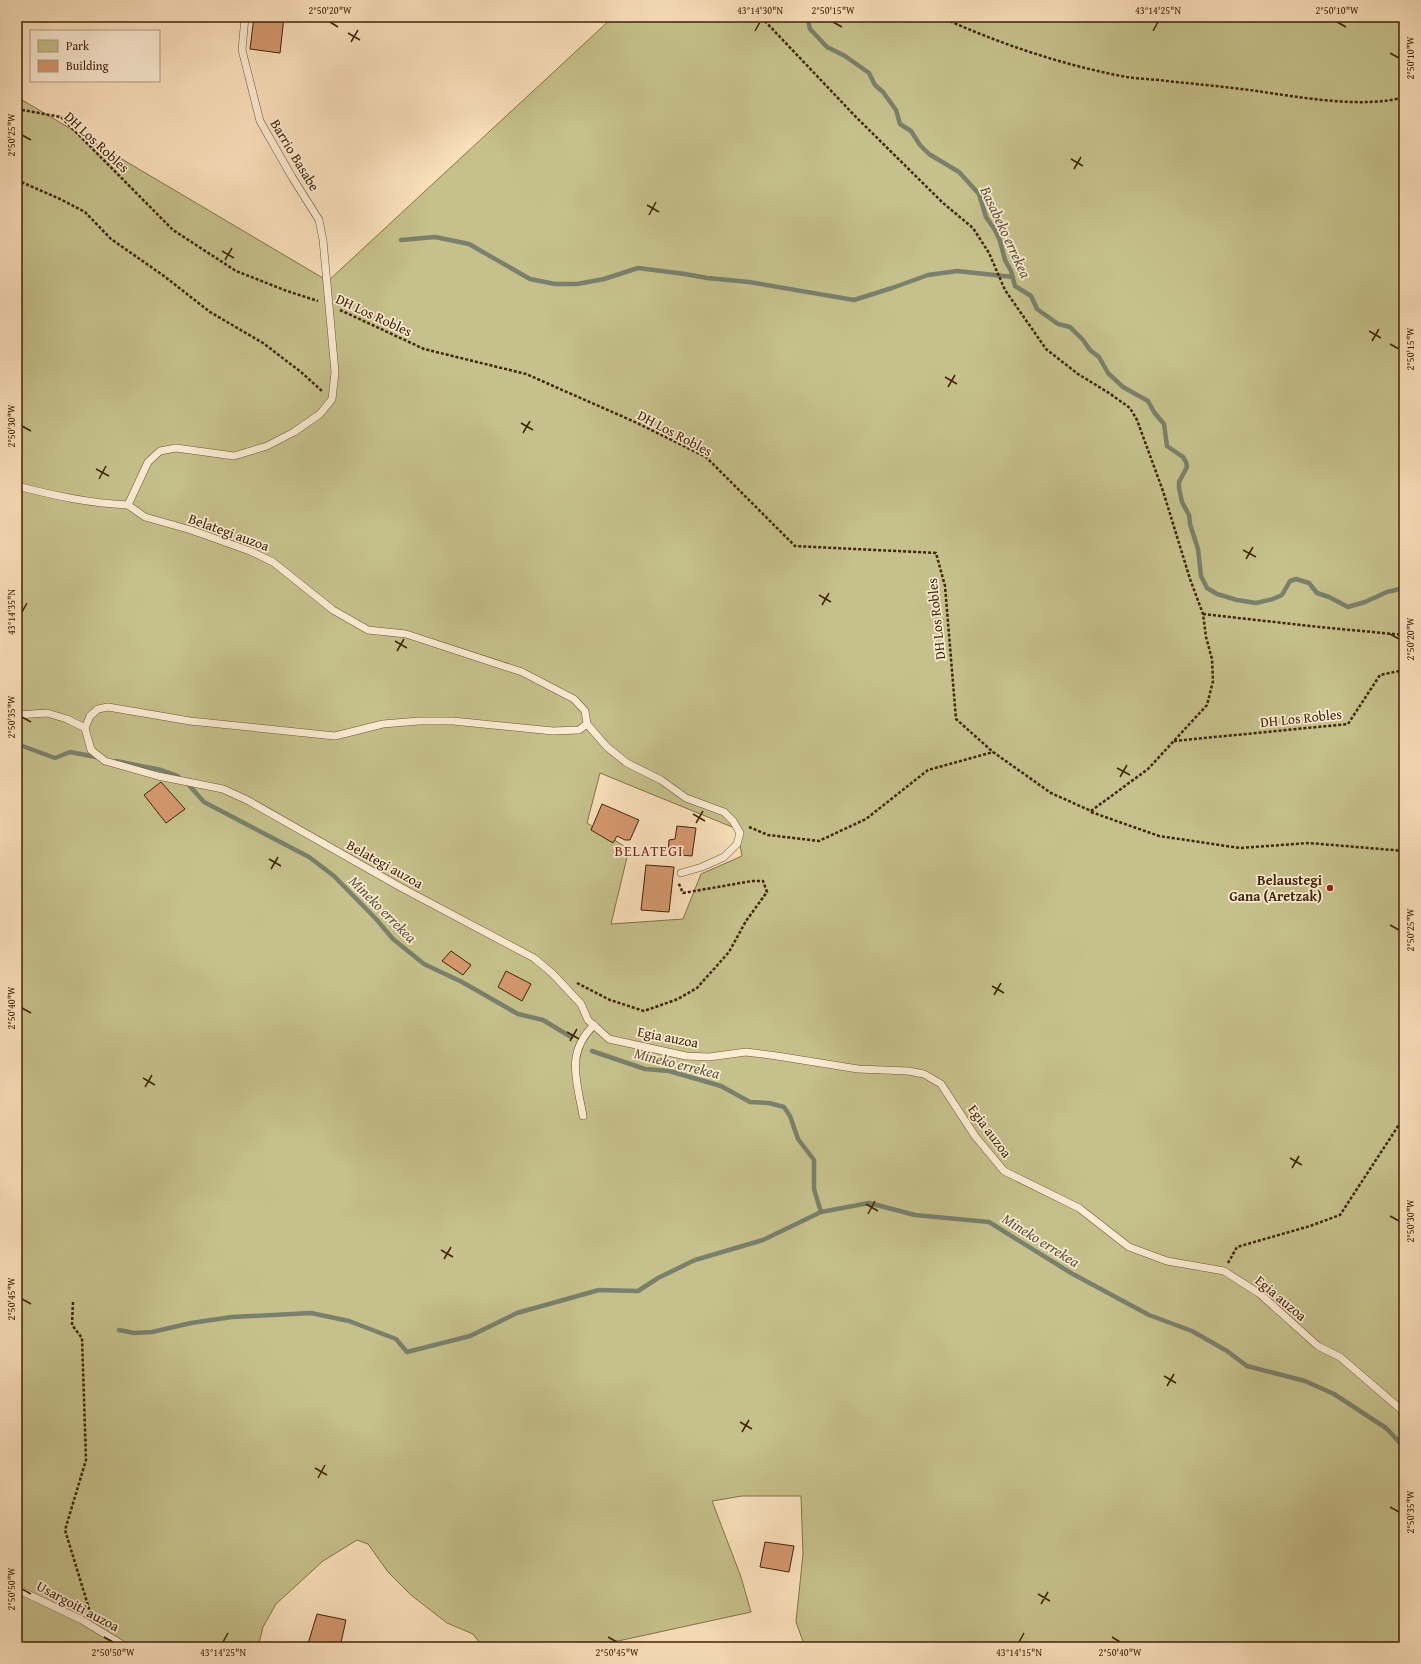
<svg xmlns="http://www.w3.org/2000/svg" width="1421" height="1664" font-family="'Gentium Book Plus',serif">
<style>
.green{fill:#c6c18c;stroke:#83724a;fill-rule:evenodd}
.lines{fill:none;stroke-linecap:round;stroke-linejoin:round}
.stream{stroke:#79806c;stroke-width:4.5}
.building{fill:#d6986f;stroke:#402307}
.lane-casing{stroke:#6f5234;stroke-width:8}
.path{stroke:#402307;stroke-width:2.5;stroke-dasharray:3 2;stroke-linecap:butt}
.lane{stroke:#fcecd4;stroke-width:7}
.ticks{fill:none;stroke:#402307;stroke-width:1.5}
.poi-dot{fill:#8f2418;stroke:#fcecd4;stroke-width:1.5}
.labels{text-anchor:middle;dominant-baseline:central;stroke-width:3.5;stroke-linejoin:round;paint-order:stroke}
.street-label{font-size:14px;fill:#402307;stroke:#fcecd4}
.poi-label{font-size:14px;font-weight:bold;fill:#402307;stroke:#fcecd4;text-anchor:end}
.water-label{font-size:15px;font-style:italic;fill:#5c5239;stroke:#fcecd4}
.neighbourhood-label{font-size:15px;letter-spacing:1px;fill:#7a1f14;stroke:#fcecd4}
.neatline{fill:none;stroke:#402307;stroke-width:1.5}
.ticks-label{font-size:10px;text-anchor:middle;fill:#402307}
</style>
<rect width="100%" height="100%" fill="#fbe1bd"/>
<filter id="stains"><feTurbulence type="fractalNoise" baseFrequency=".005" numOctaves="4"/><feColorMatrix values="0 0 0 0 .2 0 0 0 0 .09 0 0 0 0 .02 0 0 0 .5 -.17"/></filter>
<radialGradient id="worn" r=".72"><stop offset=".6" stop-color="#630" stop-opacity="0"/><stop offset="1" stop-color="#630" stop-opacity=".3"/></radialGradient>
<path class="green" d="M613,17h791v1630h-599l-9,-25 7,-68 -2,-58h-59l-30,5 29,76 10,35 -133,29 -43,6h-92l-10,-13 -26,-11 -36,-28 -23,-23 -20,-28 -11,-4 -34,21 -47,43 -13,23 -5,20h-241v-1550l311,184zM600,773l137,56 5,27 -41,18 -18,45 -72,5 18,-75 -42,-26z"/>
<g class="lines">
<g class="stream">
<path d="M806,17l2,3 2,9 17,18 18,9 24,17 6,12 8,7 13,18 4,14 11,7 9,14 9,9 30,18 20,22 7,23 9,13 5,11 5,19 6,11 4,15 16,10 6,13 21,15 12,3 13,13 7,10 9,7 9,16 15,14 25,14 6,11 10,12 3,22 16,11 3,5 1,5 -8,15v6l3,14 7,13 1,9 8,25 3,27 6,12 10,6 20,6 19,3 17,-4 9,-4 8,-14 6,-2 13,4 8,10 12,4 19,10 17,-5 22,-10 17,-4"/>
<path d="M401,240l34,-3 34,7 61,35 25,5h22l27,-5 34,-11 47,6 22,4 42,4 105,18 38,-12 36,-13 29,-4 56,6"/>
<path d="M17,744l38,14 15,-6 26,5"/>
<path d="M116,761l45,9 17,6"/>
<path d="M187,783l17,19 105,55 25,19 43,44 16,19 31,25 38,18 56,32 25,6 28,17"/>
<path d="M592,1051l53,18 24,2 52,15 29,16 19,1 15,4 6,9 8,23 16,21v29l7,23"/>
<path d="M119,1330l15,3 18,-1 39,-9 41,-6 79,-4 38,8 47,18 11,13 63,-16 47,-23 82,-23 39,1 20,-13 37,-18 68,-20 58,-28 48,-9 46,12 74,7 82,51 78,42 43,16 35,20 20,15 58,15 29,13 52,34 18,19"/>
</g>
</g>
<g class="building">
<path d="M254,17h30l-4,36 -30,-4z"/>
<path d="M161,782l24,27 -19,14 -22,-28z"/>
<path d="M602,804l37,16 -9,20h-5l-8,-4 -4,7 -22,-13z"/>
<path d="M677,826l19,2 -4,28 -24,-2 1,-14 6,-1z"/>
<path d="M646,865l28,2 -5,45 -28,-2z"/>
<path d="M451,951l20,14 -8,10 -21,-14z"/>
<path d="M506,971l25,13 -9,17 -24,-14z"/>
<path d="M765,1542l29,4 -5,26 -29,-5z"/>
<path d="M317,1614l29,6 -6,27h-33z"/>
</g>
<g class="lines">
<g class="lane-casing">
<g id="lane">
<path d="M17,486c39,10 71,17 111,19"/>
<path d="M128,505l17,12 46,13 59,21 23,11 60,48 35,20 38,4 116,38 52,27 11,12 2,13 -8,6 -26,1 -100,-10h-34l-36,3 -48,12 -145,-15 -82,-14 -10,2 -8,7 -5,12 6,22 14,11 53,15 65,13 24,11 155,88 132,70 19,16 28,30 7,16 21,19 77,17 23,1 37,-5 31,4 81,13 50,2 16,3 17,10 34,52 29,35 75,37 50,39 38,14 57,10 36,23 58,52 22,11 64,55"/>
<path d="M128,505l20,-43 12,-11 16,-3 58,8 33,-10 27,-14 26,-18 12,-15 3,-27 -12,-132 -4,-20 -27,-43 -32,-56 -18,-71 3,-33"/>
<path d="M17,715l30,-2 20,6 18,9"/>
<path d="M587,724l20,23 20,16 34,17 25,18 38,14 9,9 7,12 -3,11 -13,13 -22,10 -21,6"/>
<path d="M583,1116c-6,-35 -18,-63 11,-91"/>
<path d="M17,1589l65,31 44,27"/>
</g>
</g>
<g class="path">
<path d="M941,17c56,26 119,47 180,59 15,3 31,3 46,5 30,3 60,6 90,10 41,6 108,18 147,6"/>
<path d="M17,109l44,8 112,113 63,41 51,20 31,10"/>
<path d="M17,180l43,19 25,13 26,27 53,37 46,36 53,31 38,29 21,19"/>
<path d="M340,310l84,39 102,25 109,48 71,35 89,89 141,7 9,33 11,133 37,33 58,41 40,18 57,-42 59,-64 6,-24 -1,-22 -6,-22 -3,-23 -13,-35 -27,-88 -26,-71 -7,-12 -21,-15 -31,-19 -32,-25 -41,-59 -16,-37 -16,-25 -30,-25 -88,-87 -94,-99"/>
<path d="M1203,614l116,13 85,8"/>
<path d="M1174,741l174,-17 32,-49 24,-5"/>
<path d="M1091,812l68,24 81,12 69,-5 95,8"/>
<path d="M749,827l19,8 51,6 47,-22 62,-49 65,-18"/>
<path d="M577,983l33,17 34,11 34,-12 19,-11 32,-36 17,-31 21,-29 -4,-11h-11l-69,12 -5,-11"/>
<path d="M1228,1263l9,-16 73,-21 30,-11 64,-98"/>
<path d="M73,1302l-1,23 10,13 4,122 -21,70 25,82"/>
</g>
<use href="#lane" class="lane"/>
</g>
<path class="ticks" d="M330,22l8,5M833,22l9,5M1337,22l9,5M755,31l5,-9M1153,31l5,-9M348,33l12,7M351,42l7,-12M1390,53l9,5M22,135l9,5M1071,159l12,7M1074,169l7,-12M647,205l12,7M649,215l7,-13M222,251l12,7M225,260l7,-12M1369,331l12,7M1372,341l7,-12M1390,344l9,5M945,377l12,7M948,387l7,-12M521,423l12,7M22,426l9,5M523,433l7,-12M96,469l13,7M99,479l7,-13M1243,550l13,7M1246,559l7,-12M819,595l12,7M822,605l7,-12M22,612l5,-9M1390,634l9,5M395,641l12,7M397,651l7,-12M22,717l9,5M1117,768l13,7M1120,777l7,-12M693,814l12,7M696,823l7,-12M269,859l12,7M271,869l7,-12M1390,925l9,5M992,986l12,7M994,995l7,-12M22,1008l9,5M567,1032l12,7M570,1041l7,-12M143,1078l12,7M145,1087l7,-12M1290,1158l12,7M1292,1168l7,-12M866,1204l12,7M868,1214l7,-13M1390,1216l9,5M441,1250l12,7M444,1259l7,-12M22,1299l9,5M1164,1376l12,7M1167,1386l7,-12M740,1422l12,7M742,1432l7,-12M315,1468l12,7M318,1478l7,-13M1390,1507l9,5M22,1589l9,5M1038,1594l12,7M1041,1604l7,-12M104,1637l9,5M608,1637l9,5M1112,1637l8,5M223,1642l5,-9M1019,1642l5,-9"/>
<circle class="poi-dot" cx="1330" cy="888" r="4"/>
<g class="labels">
<g class="street-label">
<text transform="translate(97 142) rotate(43)">DH Los Robles</text>
<text transform="translate(295 155) rotate(59)">Barrio Basabe</text>
<text transform="translate(374 315) rotate(25)">DH Los Robles</text>
<text transform="translate(675 433) rotate(28)">DH Los Robles</text>
<text transform="translate(229 532) rotate(20)">Belategi auzoa</text>
<text transform="translate(936 619) rotate(-96)">DH Los Robles</text>
<text transform="translate(1301 718) rotate(-6)">DH Los Robles</text>
<text transform="translate(385 864) rotate(29)">Belategi auzoa</text>
<text transform="translate(668 1037) rotate(11)">Egia auzoa</text>
<text transform="translate(990 1131) rotate(53)">Egia auzoa</text>
<text transform="translate(1281 1298) rotate(40)">Egia auzoa</text>
<text transform="translate(78 1606) rotate(28)">Usargoiti auzoa</text>
</g>
<g class="poi-label">
<text x="1322" y="880">Belaustegi<tspan x="1322" dy="16">Gana (Aretzak)</tspan></text>
</g>
<g class="water-label">
<text transform="translate(1006 232) rotate(65)">Basabeko errekea</text>
<text transform="translate(383 909) rotate(45)">Mineko errekea</text>
<text transform="translate(677 1063) rotate(14)">Mineko errekea</text>
<text transform="translate(1041 1240) rotate(32)">Mineko errekea</text>
</g>
<g class="neighbourhood-label">
<text x="649" y="850">BELATEGI</text>
</g>
</g>
<rect width="1421" height="1664" fill="none" stroke="#fbe1bd" stroke-width="44"/>
<rect x="30" y="30" width="130" height="52" fill="#fcecd4" stroke="#b19c82"/>
<rect x="38" y="40" width="20" height="12" fill="#c6c18c" stroke="#b19c82"/>
<text x="66" y="50" font-size="12" fill="#402307">Park</text>
<rect x="38" y="60" width="20" height="12" fill="#d6986f" stroke="#b19c82"/>
<text x="66" y="70" font-size="12" fill="#402307">Building</text>
<rect x="22" y="22" width="1377" height="1620" class="neatline"/>
<g class="ticks-label">
<text x="330" y="14">2°50'20"W</text>
<text x="760" y="14">43°14'30"N</text>
<text x="833" y="14">2°50'15"W</text>
<text x="1158" y="14">43°14'25"N</text>
<text x="1337" y="14">2°50'10"W</text>
<text transform="translate(1410 58) rotate(-90)" y="4">2°50'10"W</text>
<text transform="translate(11 135) rotate(-90)" y="4">2°50'25"W</text>
<text transform="translate(1410 349) rotate(-90)" y="4">2°50'15"W</text>
<text transform="translate(11 426) rotate(-90)" y="4">2°50'30"W</text>
<text transform="translate(11 612) rotate(-90)" y="4">43°14'35"N</text>
<text transform="translate(1410 639) rotate(-90)" y="4">2°50'20"W</text>
<text transform="translate(11 717) rotate(-90)" y="4">2°50'35"W</text>
<text transform="translate(1410 930) rotate(-90)" y="4">2°50'25"W</text>
<text transform="translate(11 1008) rotate(-90)" y="4">2°50'40"W</text>
<text transform="translate(1410 1221) rotate(-90)" y="4">2°50'30"W</text>
<text transform="translate(11 1299) rotate(-90)" y="4">2°50'45"W</text>
<text transform="translate(1410 1512) rotate(-90)" y="4">2°50'35"W</text>
<text transform="translate(11 1589) rotate(-90)" y="4">2°50'50"W</text>
<text x="113" y="1656">2°50'50"W</text>
<text x="223" y="1656">43°14'25"N</text>
<text x="617" y="1656">2°50'45"W</text>
<text x="1019" y="1656">43°14'15"N</text>
<text x="1120" y="1656">2°50'40"W</text>
</g>
<rect width="100%" height="100%" filter="url(#stains)"/>
<rect width="100%" height="100%" fill="url(#worn)"/>
</svg>
